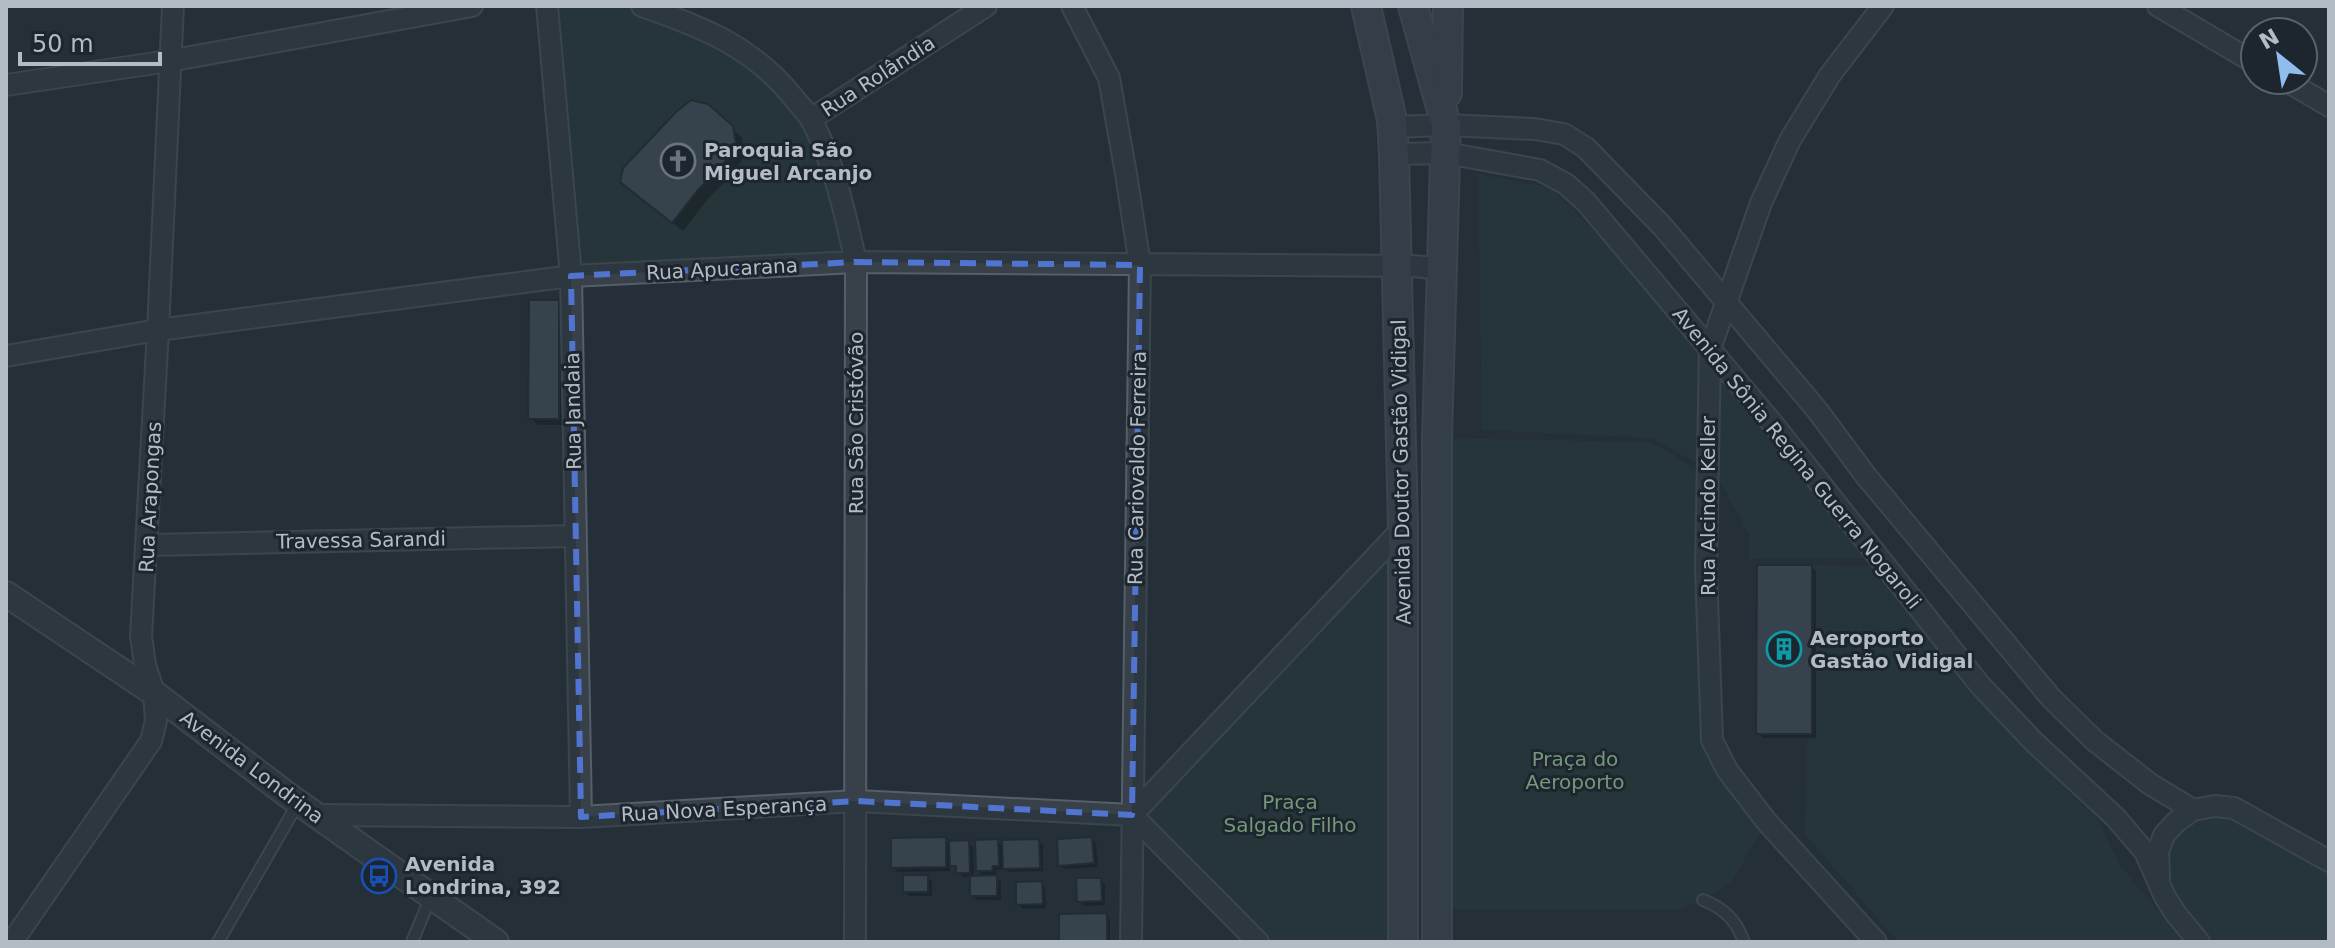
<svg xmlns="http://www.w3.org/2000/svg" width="2335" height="948" font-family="'DejaVu Sans',sans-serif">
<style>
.green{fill:#293d3c}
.shadow{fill:#0007}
.building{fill:#4d5a64;stroke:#1f2830;stroke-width:2}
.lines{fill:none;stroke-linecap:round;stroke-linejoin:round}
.service-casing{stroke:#565f67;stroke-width:14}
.minor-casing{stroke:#565f67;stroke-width:24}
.tertiary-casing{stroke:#565f67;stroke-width:28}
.secondary-casing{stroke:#565f67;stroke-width:32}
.service{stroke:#384149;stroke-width:10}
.minor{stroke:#384149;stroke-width:20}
.tertiary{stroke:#384149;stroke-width:24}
.secondary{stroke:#47505c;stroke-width:28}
.marked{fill:none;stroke:#5274d1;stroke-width:6;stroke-dasharray:16 10;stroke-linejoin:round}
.labels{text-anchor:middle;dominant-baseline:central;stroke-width:6;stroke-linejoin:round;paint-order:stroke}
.street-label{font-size:20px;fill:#b3bcc5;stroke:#1d262e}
.poi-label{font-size:20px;font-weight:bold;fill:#b3bcc5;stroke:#1d262e;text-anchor:start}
.park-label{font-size:20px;fill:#749879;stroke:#1d262e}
</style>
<rect width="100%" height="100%" fill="#252f39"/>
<g class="green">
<path d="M547,6h95l86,35 83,78 45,142 -285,15z"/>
<path d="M1478,174l73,14 69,69 113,133 132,168 -116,1v-25l-33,-60 -64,-36 -170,-8z"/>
<path d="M1437,438l211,4 24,11 35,28 5,259 55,82 -36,60 -28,18 -24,9h-242z"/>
<path d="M1403,528l1,414h-146l-126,-127z"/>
<path d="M1812,565l56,1 28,29 68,90 135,137 21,44 66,76h-288l-93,-108z"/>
<path d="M2233,813l96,54v75h-123l-43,-62 5,-42 26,-24z"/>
</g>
<g class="shadow">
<path d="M732,128l10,10 3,17 -11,18 -26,26 -25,32 -50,-40z"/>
<path d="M558,302l8,7 -1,116h-27l-8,-7z"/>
<path d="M1812,567l4,4v167h-53l-5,-5z"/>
<path d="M945,839l4,4 19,-1 5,5 1,31h11l-7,-7 19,-30 7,7 34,-7 5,4v26l-34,1 -6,-6v3l-7,1v5h-3l8,7v18h-24l-5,-5v-19l-9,1 -13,-14v8l-52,1 -5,-5z"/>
<path d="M1092,839l4,5 2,23 -34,2 -4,-4z"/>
<path d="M927,877l5,5v14h-23l-4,-5z"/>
<path d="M1100,880l5,4v21l-21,1 -5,-5z"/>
<path d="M1041,883l4,5 1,20 -23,1 -5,-5z"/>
<path d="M1106,915l4,5v22h-49z"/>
</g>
<g class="building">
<path d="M691,100l17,4 25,22 3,18 -12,19 -26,27 -26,33 -52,-41 3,-14 53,-56z"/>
<path d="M529,300h30v119h-31z"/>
<path d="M1757,565h55v169h-56z"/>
<path d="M946,837v30l-55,1v-30z"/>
<path d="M1092,837l2,26 -36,3 -1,-27z"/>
<path d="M998,839l1,27h-6l-1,5h-16l-1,-31z"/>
<path d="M1039,839l1,29 -37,1 -1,-29z"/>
<path d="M969,840l1,33h-14v-7h-6l-1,-25z"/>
<rect x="903" y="875" width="25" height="17"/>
<path d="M997,875v21h-27v-20z"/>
<path d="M1076,878h25l1,23 -25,1z"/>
<path d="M1042,881l1,23 -27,1v-23z"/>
<path d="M1107,913v29h-48v-28z"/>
</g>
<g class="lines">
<g class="service-casing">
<g id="service">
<path d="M1703,900c22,9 33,20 41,42"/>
<path d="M218,942l80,-139"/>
<path d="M412,942l19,-46"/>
</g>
</g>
<g class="minor-casing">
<g id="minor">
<path d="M547,6l24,270 10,541"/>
<path d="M642,6c60,21 110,40 151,91 6,8 14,15 19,24 23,44 33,93 44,141l-1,680"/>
<path d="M1072,6l37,72 17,96 14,91 -9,677"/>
<path d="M2158,6l97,57"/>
<path d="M2285,80l44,26"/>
<path d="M6,85l163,-24 303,-55"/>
<path d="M811,119l175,-113"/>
<path d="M1392,127l54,-2 88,4 30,5 22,14 77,79 154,183 49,66 185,222 44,43 55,43 43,26"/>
<path d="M1394,154l52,-1 94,17 26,14 20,18 187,222 207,261 53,56 83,77 29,34 20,45 11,17 23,28"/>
<path d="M6,356l152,-26 413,-54 285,-14 556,4 32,3"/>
<path d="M148,545l427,-9"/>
<path d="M315,815l266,2 276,-16 275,14"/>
<path d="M1132,815l271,-287"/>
<path d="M1132,815l126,127"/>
<path d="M2159,877l-1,-25 6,-17 12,-13 17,-12 22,-4 19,2 95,53"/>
<path d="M12,942l139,-201 5,-20 -2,-28 -9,-28 -4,-29 17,-306 15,-324"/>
<path d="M1876,942l-109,-120 -40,-52 -15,-30 -6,-172 4,-219 51,-146 29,-63 40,-65 53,-69"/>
</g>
</g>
<g class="tertiary-casing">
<path id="tertiary" d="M6,594l148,99 135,103 207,146"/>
</g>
<g class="secondary-casing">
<g id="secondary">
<path d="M1366,6l26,114 2,34 9,374v414"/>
<path d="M1413,6l33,119 -9,313v504"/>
<path d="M1447,93l1,-87"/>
</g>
</g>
<use href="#service" class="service"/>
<use href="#minor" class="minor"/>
<use href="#tertiary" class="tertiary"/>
<use href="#secondary" class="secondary"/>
</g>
<path d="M0 0H2335V948H0ZM856,262l284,3 -8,550 -275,-14 -276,16 -10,-541z" fill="#252f39" fill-opacity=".55" fill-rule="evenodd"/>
<path class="marked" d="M856,262l284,3 -8,550 -275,-14 -276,16 -10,-541z"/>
<defs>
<g id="church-ring" transform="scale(1.8)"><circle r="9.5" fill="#1d262e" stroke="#6b7280" stroke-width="1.5"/><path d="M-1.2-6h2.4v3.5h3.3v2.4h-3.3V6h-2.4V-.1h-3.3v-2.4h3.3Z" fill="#6b7280"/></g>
<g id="building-ring" transform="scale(1.8)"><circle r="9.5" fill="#1d262e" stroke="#0f9aa8" stroke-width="1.5"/><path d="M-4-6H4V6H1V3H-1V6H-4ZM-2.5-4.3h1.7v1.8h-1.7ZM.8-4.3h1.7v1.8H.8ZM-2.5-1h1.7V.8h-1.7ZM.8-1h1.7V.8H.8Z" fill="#0f9aa8"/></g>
<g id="bus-ring" transform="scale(1.8)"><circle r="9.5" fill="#1d262e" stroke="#1a4fb4" stroke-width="1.5"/><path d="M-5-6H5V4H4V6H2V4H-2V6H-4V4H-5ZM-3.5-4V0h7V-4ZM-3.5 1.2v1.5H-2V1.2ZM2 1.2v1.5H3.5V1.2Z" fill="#1a4fb4"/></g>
</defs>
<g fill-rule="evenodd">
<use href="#church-ring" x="678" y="161"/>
<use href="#building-ring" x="1784" y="649"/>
<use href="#bus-ring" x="379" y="876"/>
</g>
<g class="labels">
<g class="street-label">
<text transform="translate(878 76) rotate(-33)">Rua Rolândia</text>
<text transform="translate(722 269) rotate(-3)">Rua Apucarana</text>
<text transform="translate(573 411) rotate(-91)">Rua Jandaia</text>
<text transform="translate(856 423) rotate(-90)">Rua São Cristóvão</text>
<text transform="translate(1797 458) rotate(51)">Avenida Sônia Regina Guerra Nogaroli</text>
<text transform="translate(1137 468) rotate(-89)">Rua Cariovaldo Ferreira</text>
<text transform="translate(1401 472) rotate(-91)">Avenida Doutor Gastão Vidigal</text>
<text transform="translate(150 497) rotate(-87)">Rua Arapongas</text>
<text transform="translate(1708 506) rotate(-90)">Rua Alcindo Keller</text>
<text transform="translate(361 540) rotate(-1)">Travessa Sarandi</text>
<text transform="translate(252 767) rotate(37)">Avenida Londrina</text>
<text transform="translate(724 809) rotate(-3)">Rua Nova Esperança</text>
</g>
<g class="poi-label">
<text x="704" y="150">Paroquia São<tspan x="704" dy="23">Miguel Arcanjo</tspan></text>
<text x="1810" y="638">Aeroporto<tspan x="1810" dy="23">Gastão Vidigal</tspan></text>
<text x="405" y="864">Avenida<tspan x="405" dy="23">Londrina, 392</tspan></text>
</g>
<g class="park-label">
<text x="1575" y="759">Praça do<tspan x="1575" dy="23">Aeroporto</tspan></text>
<text x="1290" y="802">Praça<tspan x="1290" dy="23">Salgado Filho</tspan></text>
</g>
</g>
<rect width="2335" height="948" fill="none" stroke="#b3bcc5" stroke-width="16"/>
<g transform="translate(2279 56) rotate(330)"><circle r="38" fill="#1d262e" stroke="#59626a" stroke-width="2"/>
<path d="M0-6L14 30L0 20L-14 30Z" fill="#90bded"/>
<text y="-12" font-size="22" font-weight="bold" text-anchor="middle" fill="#b3bcc5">N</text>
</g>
<path d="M20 52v12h140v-12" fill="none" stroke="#b3bcc5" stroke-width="4"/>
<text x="32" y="52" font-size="24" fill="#b3bcc5" stroke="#1d262e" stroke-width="6" paint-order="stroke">50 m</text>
</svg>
